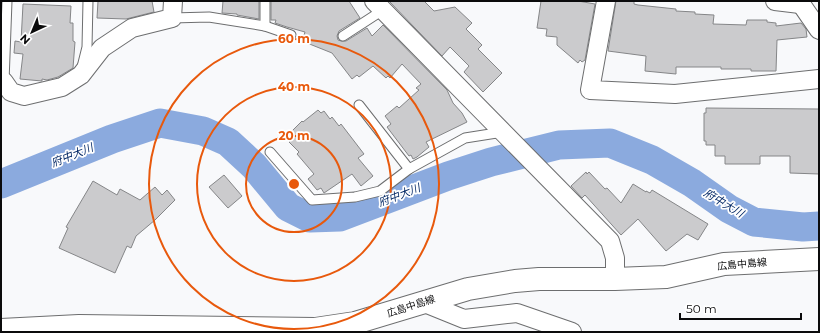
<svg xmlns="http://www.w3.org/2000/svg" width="820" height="333" font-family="Montserrat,'Noto Sans JP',sans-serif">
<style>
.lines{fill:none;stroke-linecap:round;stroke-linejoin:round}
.river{stroke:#8baade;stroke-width:29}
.building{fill:#cbcbcd;stroke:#858688}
.lane-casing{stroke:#6d6e6f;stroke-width:11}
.street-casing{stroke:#6d6e6f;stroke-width:20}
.primary-casing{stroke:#6d6e6f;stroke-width:24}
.lane{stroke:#fff;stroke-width:9}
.street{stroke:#fff;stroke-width:18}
.primary{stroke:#fff;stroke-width:22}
.ring{fill:none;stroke:#e8590c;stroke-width:2}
.labels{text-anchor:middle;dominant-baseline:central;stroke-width:3.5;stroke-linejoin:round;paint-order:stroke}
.street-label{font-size:10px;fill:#0b0b0c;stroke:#fff}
.water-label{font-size:11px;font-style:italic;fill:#082c68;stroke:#fff}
.centre{fill:#e8590c;stroke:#fff;stroke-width:2}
.ring-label{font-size:12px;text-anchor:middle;font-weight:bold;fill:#e8590c;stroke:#fff;stroke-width:3.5;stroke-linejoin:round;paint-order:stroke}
</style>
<rect width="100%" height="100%" fill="#f8f9fb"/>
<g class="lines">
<path class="river" d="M1,184l111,-45 48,-16 43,8 25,11 26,24 34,41 22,11 30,-1 108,-41 43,-14 68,-17 51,-2 42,17 40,23 37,26 25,13 49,5 16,-1"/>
</g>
<g class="building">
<path d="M98,1h54l2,11 -28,7 -29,-1z"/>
<path d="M223,1h36v18l-22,-4v-1l-15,-1z"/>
<path d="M271,1h78l11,17 -21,13 -2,5 1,4 3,1h5l21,-13 5,8 11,-11 64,65 6,13 9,10 5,9 -41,20 3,5 -12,10 -4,2 -2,-4 -2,1 -22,-29 4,-3 -6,-8 12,-10 2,2 20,-18 -3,-2 5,-4 -19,-20 -12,14 -2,-2 -2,2 -13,-12 -14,11 -2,-2 -5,4 -20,-26 -30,-12 3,-9 -18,-5 -12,-4 1,-3h-5z"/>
<path d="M389,1h35l10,10 21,-4 17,16 -6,6 16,16 -4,4 24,24 -19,19 -19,-20 5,-6 -19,-19 -8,9z"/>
<path d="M541,1h37l17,3 -10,56 -3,2 -2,-2 -2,3 -21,-18v-8l-11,-1 1,-7 -10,-1z"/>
<path d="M616,1h18v3l4,1 38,4v2l19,1v2l19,1 -1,9 33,1 1,-5h20v2l9,1v3l25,-3 5,6 1,8 -30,3 -1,31h-25v-2h-30v-2h-45v7l-31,-3 1,-15 -38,-5z"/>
<path d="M23,4l48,2 -1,17h3v18l2,1 -2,26 -15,9 -11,3 -5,-1v2l-22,-2 3,-25 -9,-1 1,-12 6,1z"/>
<path d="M706,108l113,1v65l-29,-1v-17h-30v8h-35v-8h-10v-11h-9v-4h-2v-28h2z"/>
<path d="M318,110l3,3 3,-2 6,8 2,-2 7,9 2,-2 23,30 -6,4 15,18 -12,10 -9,-12 -28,19 -3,-5 -4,2 -9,-11 6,-5 -17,-20 2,-2 -10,-10 4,-4 -4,-4 13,-13 1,1z"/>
<path d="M586,172l1,2 2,-2 16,17 2,-1 14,15 12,-19 13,8v-1l4,2 2,-3 56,34 -10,16 -11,-6 -21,17 -28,-32 -17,16 -36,-40 -3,3 -11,-12z"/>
<path d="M224,175l18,21 -14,12 -19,-21z"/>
<path d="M93,181l24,14 3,-6 20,11 15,-13 7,8 5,-5 8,10 -20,20 -19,16 -5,12 -4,-2 -12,27 -56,-25 9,-20 -2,-1z"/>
</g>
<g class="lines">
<g class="lane-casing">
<g id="lane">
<path d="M265,1v25"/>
<path d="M172,18l37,-1 56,9 26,9"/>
<path d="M343,36l40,-26"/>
<path d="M82,67l5,-20 1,-46"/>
<path d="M4,82l3,-81"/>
<path d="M359,105l50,64"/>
<path d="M270,152l42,48 43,-3 25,-6 29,-22 56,-31 38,-6"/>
</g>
</g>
<g class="street-casing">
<g id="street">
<path d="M374,1l236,240 5,17v21"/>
<path d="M606,1l-16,89 85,4 144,-15"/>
<path d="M775,1l25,3"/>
<path d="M799,1l20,29"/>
<path d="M1,83l3,-1 7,10 13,4 38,-9 19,-12 21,-27 30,-20 40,-10 1,-17"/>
<path d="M422,302l42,17 53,-6 55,19"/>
</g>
</g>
<g class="primary-casing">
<path id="primary" d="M1,330l78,-4 236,3 40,-6 113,-34 47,-8 24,-2h76l51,-2 58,-13 95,-5"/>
</g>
<use href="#lane" class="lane"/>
<use href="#street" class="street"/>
<use href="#primary" class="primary"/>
</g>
<g class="ring">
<circle cx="294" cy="184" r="48"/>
<circle cx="294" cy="184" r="97"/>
<circle cx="294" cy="184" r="145"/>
</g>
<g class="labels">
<g class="street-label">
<text transform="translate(742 264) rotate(-5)">広島中島線</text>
<text transform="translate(411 306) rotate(-18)">広島中島線</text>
</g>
<g class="water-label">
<text transform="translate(72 155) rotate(-22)">府中大川</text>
<text transform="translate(399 195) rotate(-21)">府中大川</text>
<text transform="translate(724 203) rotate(31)">府中大川</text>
</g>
</g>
<circle cx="294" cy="184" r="6" class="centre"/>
<g class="ring-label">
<text x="294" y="43">60 m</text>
<text x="294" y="91">40 m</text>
<text x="294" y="140">20 m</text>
</g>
<rect width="820" height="333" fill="none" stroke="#0b0b0c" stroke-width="4"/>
<g transform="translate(32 32) rotate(224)" stroke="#ffffff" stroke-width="3" paint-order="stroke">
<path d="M0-3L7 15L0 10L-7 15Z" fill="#0b0b0c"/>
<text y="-6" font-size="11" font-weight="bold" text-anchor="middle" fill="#0b0b0c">N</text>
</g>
<path d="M680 313v6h121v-6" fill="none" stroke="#0b0b0c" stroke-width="2"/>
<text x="686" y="313" font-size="12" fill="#0b0b0c" stroke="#ffffff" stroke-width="3" paint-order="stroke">50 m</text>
</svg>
